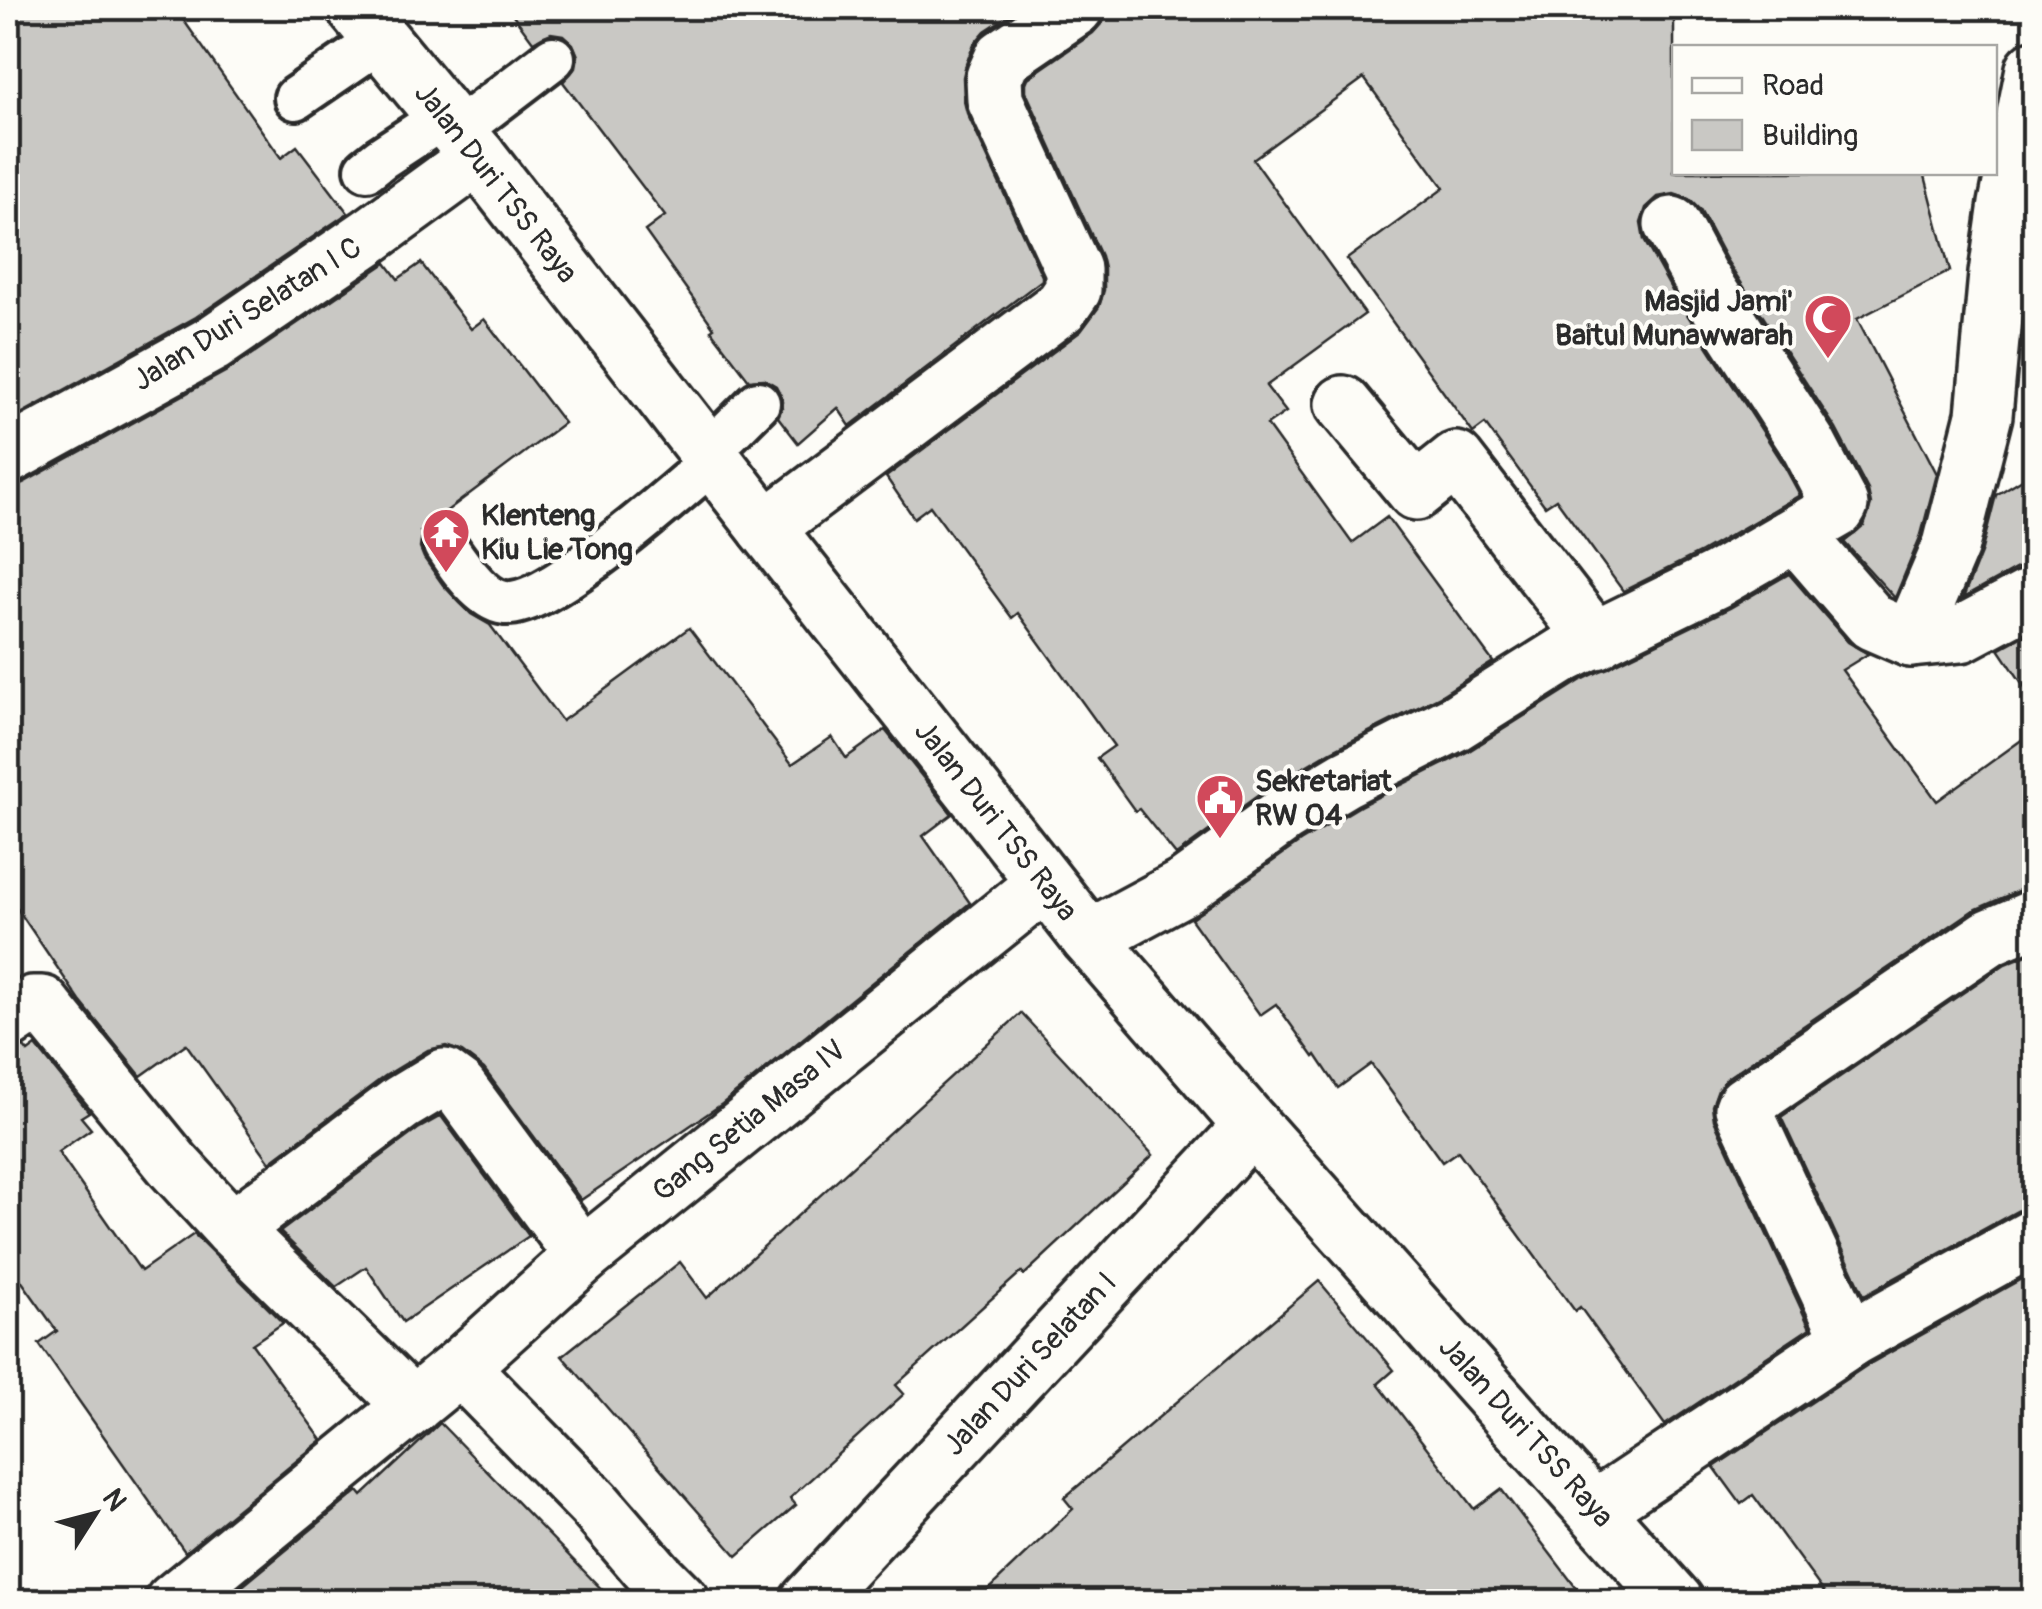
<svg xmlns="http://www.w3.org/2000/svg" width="2042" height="1609" font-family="Pangolin,sans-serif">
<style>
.building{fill:#c9c8c4;stroke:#2b2b2b;stroke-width:2.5}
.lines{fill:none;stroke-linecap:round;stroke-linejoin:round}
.service-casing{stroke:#2b2b2b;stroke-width:50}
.minor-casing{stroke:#2b2b2b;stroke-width:62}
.tertiary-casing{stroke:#2b2b2b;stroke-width:62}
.service{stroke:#fdfcf7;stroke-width:42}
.minor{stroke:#fdfcf7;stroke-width:55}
.tertiary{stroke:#fdfcf7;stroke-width:55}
.labels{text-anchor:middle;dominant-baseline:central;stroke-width:8;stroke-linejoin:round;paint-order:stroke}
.street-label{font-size:30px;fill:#2b2b2b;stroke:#fdfcf7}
.poi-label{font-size:30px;font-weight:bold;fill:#2b2b2b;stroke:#fdfcf7;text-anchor:start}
</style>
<rect width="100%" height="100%" fill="#fdfcf7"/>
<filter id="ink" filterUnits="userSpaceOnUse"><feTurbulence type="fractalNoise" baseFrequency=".01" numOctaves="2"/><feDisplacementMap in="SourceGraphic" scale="20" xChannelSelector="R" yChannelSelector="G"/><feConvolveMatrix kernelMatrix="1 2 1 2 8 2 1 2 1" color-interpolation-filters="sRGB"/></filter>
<g filter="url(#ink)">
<g class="building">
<path d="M8,8h167l106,150 16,-12 51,67 -152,104 -188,104z"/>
<path d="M508,8h512l-35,23 -11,13 -8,20 -3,13 1,24 3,12 75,163v4l-192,146 -12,-18 -40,35 -20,-26 4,-9v-10l-6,-12 -12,-7 -15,1 -38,-50 3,-2 -69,-97 20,-15 -102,-134 13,-15 2,-11 -5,-12 -10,-9 -12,-2 -18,9z"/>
<path d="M1106,8h568v164h250l26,99 -93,48 80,155 -16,61 -26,63 -51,-56 20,-16 7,-21 -3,-15 -32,-61 -109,-168 -27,-51 -11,-11 -15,-5 -16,3 -12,11 -5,15 3,17 30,54 107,166 19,35 -99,57 -78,39 -67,-92 -11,7 -60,-82 -12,9 -126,-174 97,-71 -80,-110 -111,81 112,155 -99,72 20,26 -19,13 85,118 35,-26 106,145 -53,34 -109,55 -64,38 -91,66 -37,-46 -4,2 -38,-53 17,-12 -96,-133 -6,5 -82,-112 -16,12 -28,-41 195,-146 18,-24 5,-17v-21l-3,-13 -75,-164v-9l2,-5 65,-45 10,-11z"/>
<path d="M386,263l12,16 23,-16 50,66 13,-10 80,104 -144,108 2,3 -2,14 4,10 19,27 28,29 19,11 72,96 127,-93 103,136 40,-27 14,21 39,-28 67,84 -29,22 47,67 -248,201 -141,96 -97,-131 -22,-17 -16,-6 -18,4 -43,26 -115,86 -84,-118 -45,32 -61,-75 -72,-106v-408l15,-4 204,-112z"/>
<path d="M2034,472v92l-15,3 -56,31 18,-45 15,-58z"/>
<path d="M1789,574l59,68 20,12 -26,16 95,131 97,-70v156l-12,2 -50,22 -245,167 -9,11 -6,17 2,14 96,208 -145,97 -85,-118 -5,4 -117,-160 -16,11 -71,-98 -33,24 -22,-33 -2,2 -38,-53 -16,11 -69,-96 109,-77 60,-36 109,-55 111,-70 150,-73z"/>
<path d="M2034,630v71l-35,-52z"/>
<path d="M2034,952v254l-15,4 -155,85 -83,-178 224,-153z"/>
<path d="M1021,1013l132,142 -129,120 -3,-3 -125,113 8,9 -114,104 6,7 -59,51 -175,-200 118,-94 27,36z"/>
<path d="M36,1046l53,66 -8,5 10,12 -33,23 83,119 53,-37 89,89 -31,21 70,96 -137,112 -146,-208 18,-13 -49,-69v-210l16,-5 4,5z"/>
<path d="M441,1116l88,120 -126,86 -37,-55 -30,20 -56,-55 138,-103z"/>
<path d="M2034,1272v330h-203l-78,-107 -12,9 -27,-37 152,-101z"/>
<path d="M1319,1281l75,89 -16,14 96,125 27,-20 86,113h-612l98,-93 -9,-11z"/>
<path d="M440,1423l174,179h-391l135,-111 4,5z"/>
</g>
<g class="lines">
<g class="service-casing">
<g id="service">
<path d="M296,98l85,-58"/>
<path d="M456,132l97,-74"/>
<path d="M367,169l14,-11 64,-42"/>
<path d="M706,451l23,-19 29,-29"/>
<path d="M445,545c12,18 36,55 60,58 45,4 172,-112 209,-143"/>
</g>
</g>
<g class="minor-casing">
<g id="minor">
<path d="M1343,404l73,88 40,-32 140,181"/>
<path d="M8,456l204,-112 159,-109 107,-78"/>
<path d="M766,528l296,-222 11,-16v-21l-78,-169 -1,-23 9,-20 72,-49"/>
<path d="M1796,534l76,88 39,17 50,-5 73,-39"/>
<path d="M1911,639l40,-94 33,-130 13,-141 10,-70 27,-135"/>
<path d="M1089,938l97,-52 97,-70 62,-37 110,-56 110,-69 151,-74 121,-70 3,-5 -32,-61 -108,-167 -28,-52"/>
<path d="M8,1021l25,-17h9l132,162 58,63 169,-126 43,-26 15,11 124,168"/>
<path d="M232,1229l181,177"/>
<path d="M1850,1339l-105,-226 -2,-5 2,-4 245,-167 44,-19"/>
<path d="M460,1367l134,137 62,72 26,26"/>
<path d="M1595,1509l255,-170 184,-102"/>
<path d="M173,1602l287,-235 123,-111 462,-373"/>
<path d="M808,1602l444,-476"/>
</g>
</g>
<g class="tertiary-casing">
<path id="tertiary" d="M355,8l123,149 288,371 323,410 163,188 424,476"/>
</g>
<use href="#service" class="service"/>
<use href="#minor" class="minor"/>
<use href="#tertiary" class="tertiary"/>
</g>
</g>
<defs>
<g id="mosque-pin" transform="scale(2.5)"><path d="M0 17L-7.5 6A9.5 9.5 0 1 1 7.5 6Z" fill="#d1495b" stroke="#fdfcf7"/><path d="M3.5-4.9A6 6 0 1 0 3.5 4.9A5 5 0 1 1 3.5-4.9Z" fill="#fff"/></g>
<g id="temple-pin" transform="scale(2.5)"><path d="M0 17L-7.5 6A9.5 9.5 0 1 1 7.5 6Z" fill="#d1495b" stroke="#fdfcf7"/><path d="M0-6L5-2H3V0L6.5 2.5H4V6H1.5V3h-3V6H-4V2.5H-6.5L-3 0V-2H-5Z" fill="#fff"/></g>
<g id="civic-pin" transform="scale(2.5)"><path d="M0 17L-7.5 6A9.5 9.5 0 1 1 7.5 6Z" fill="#d1495b" stroke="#fdfcf7"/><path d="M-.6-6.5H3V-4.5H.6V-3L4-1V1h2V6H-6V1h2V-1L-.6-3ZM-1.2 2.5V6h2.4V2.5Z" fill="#fff"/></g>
</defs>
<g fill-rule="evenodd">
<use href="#mosque-pin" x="1828" y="318"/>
<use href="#temple-pin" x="446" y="532"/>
<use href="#civic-pin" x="1220" y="798"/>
</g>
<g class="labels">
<g class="street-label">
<text transform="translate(496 183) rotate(52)">Jalan Duri TSS Raya</text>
<text transform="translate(247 314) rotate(-32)">Jalan Duri Selatan I C</text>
<text transform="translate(996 821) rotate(52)">Jalan Duri TSS Raya</text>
<text transform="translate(749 1121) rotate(-39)">Gang Setia Masa IV</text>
<text transform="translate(1030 1364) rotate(-47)">Jalan Duri Selatan I</text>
<text transform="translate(1526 1432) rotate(48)">Jalan Duri TSS Raya</text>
</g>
<g class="poi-label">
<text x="1793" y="301" text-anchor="end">Masjid Jami'<tspan x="1793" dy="34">Baitul Munawwarah</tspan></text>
<text x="481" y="515">Klenteng<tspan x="481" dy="34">Kiu Lie Tong</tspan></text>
<text x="1255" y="781">Sekretariat<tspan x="1255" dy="34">RW 04</tspan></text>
</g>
</g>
<rect width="2042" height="1609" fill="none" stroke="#fdfcf7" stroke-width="40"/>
<rect x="20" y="20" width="2002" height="1569" fill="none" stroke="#2b2b2b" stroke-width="4" filter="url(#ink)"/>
<rect x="1672" y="45" width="325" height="130" fill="#fdfcf7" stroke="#a9a8a5" stroke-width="2.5"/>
<rect x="1692" y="78" width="50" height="15" fill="#fdfcf7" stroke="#a9a8a5" stroke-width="2.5"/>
<text x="1762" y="95" font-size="30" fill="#2b2b2b">Road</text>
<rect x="1692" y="120" width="50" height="30" fill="#c9c8c4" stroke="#a9a8a5" stroke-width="2.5"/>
<text x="1762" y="145" font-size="30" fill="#2b2b2b">Building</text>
<g transform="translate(95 1514) rotate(54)" stroke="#fdfcf7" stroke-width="8" paint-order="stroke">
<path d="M0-8L18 38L0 25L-18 38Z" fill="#2b2b2b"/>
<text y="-15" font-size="28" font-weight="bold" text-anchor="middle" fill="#2b2b2b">N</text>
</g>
</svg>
